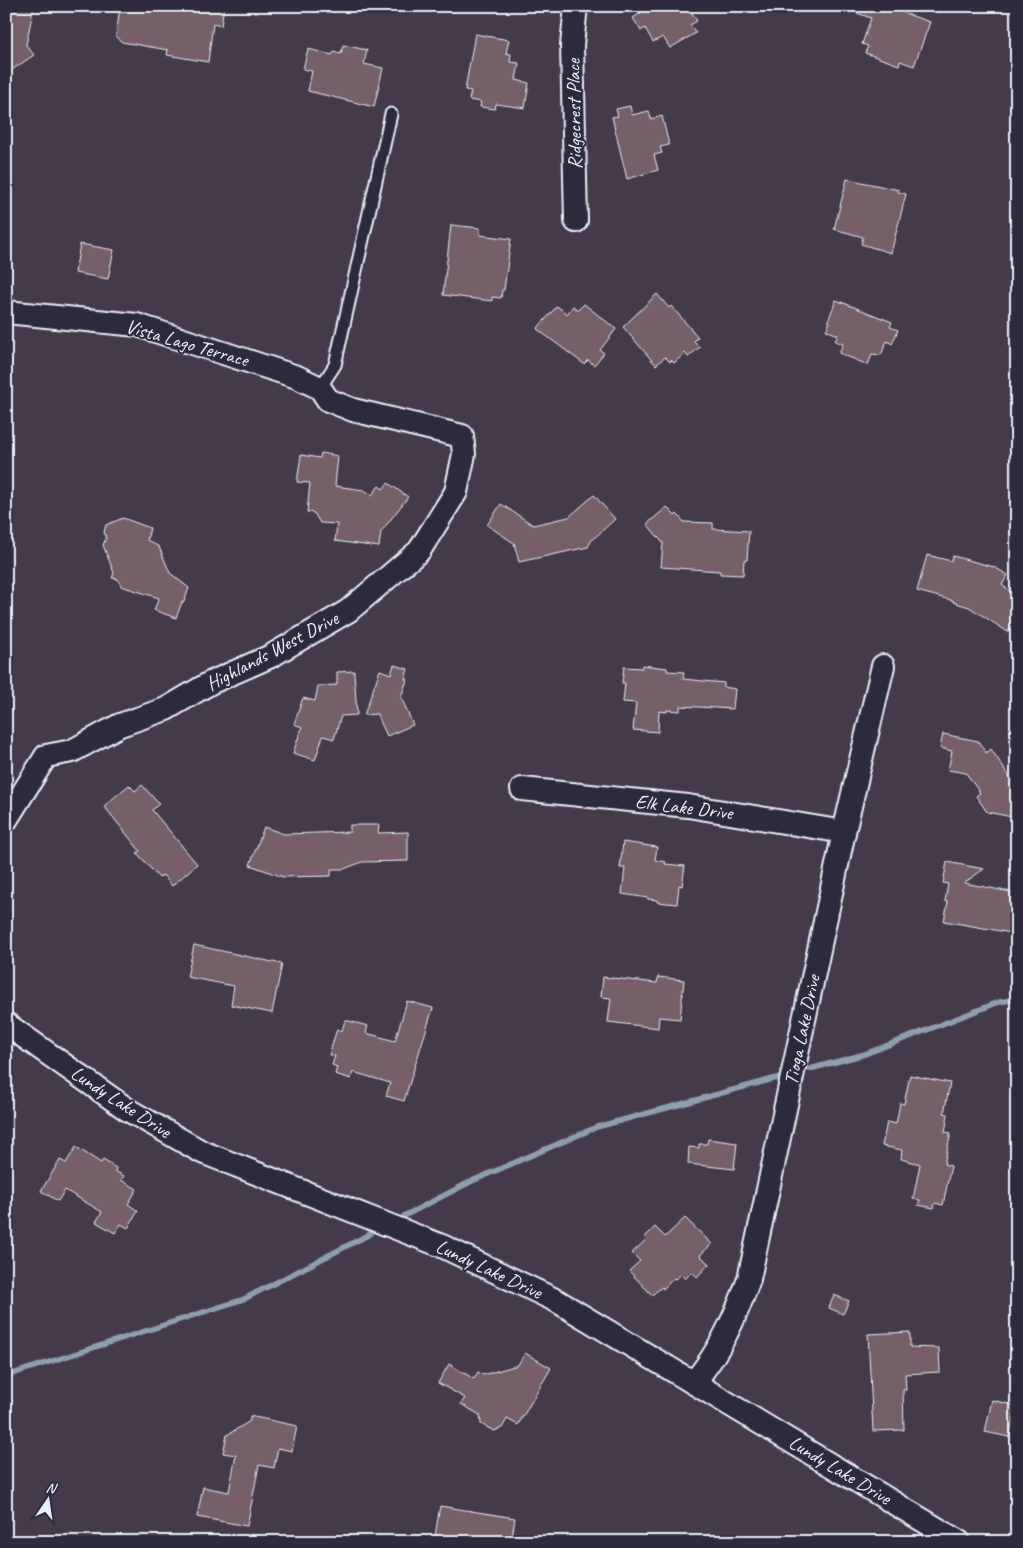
<svg xmlns="http://www.w3.org/2000/svg" width="1023" height="1548" font-family="Caveat,sans-serif">
<style>
.lines{fill:none;stroke-linecap:round;stroke-linejoin:round}
.stream{stroke:#8f9eaf;stroke-width:5.5}
.building{fill:#775f6a;stroke:#e8f1f8}
.service-casing{stroke:#e8f1f8;stroke-width:15}
.minor-casing{stroke:#e8f1f8;stroke-width:26}
.service{stroke:#2f2a3d;stroke-width:11}
.minor{stroke:#2f2a3d;stroke-width:22}
.labels{text-anchor:middle;dominant-baseline:central;stroke-width:4;stroke-linejoin:round;paint-order:stroke}
.street-label{font-size:20px;fill:#e8f1f8;stroke:#2f2a3d}
</style>
<rect width="100%" height="100%" fill="#453a4a"/>
<filter id="ink" filterUnits="userSpaceOnUse"><feTurbulence type="fractalNoise" baseFrequency=".02" numOctaves="2"/><feDisplacementMap in="SourceGraphic" scale="10" xChannelSelector="R" yChannelSelector="G"/><feConvolveMatrix kernelMatrix="1 2 1 2 8 2 1 2 1" color-interpolation-filters="sRGB"/></filter>
<g filter="url(#ink)">
<g class="lines">
<g class="stream">
<path d="M810,1069l55,-15 134,-52 18,-3"/>
<path d="M404,1216l68,-35 125,-54 180,-49"/>
<path d="M6,1376l238,-77 126,-65"/>
</g>
</g>
<g class="building">
<path d="M6,6h28l-8,39 8,10 -28,19z"/>
<path d="M120,6h104l-3,20 -8,-2 -5,38 -41,-7 1,-5 -46,-8 -6,-5z"/>
<path d="M637,6h51l9,15 -7,4 6,8 -26,15 -7,-11 -10,5 -8,-14 -4,3 -8,-13 8,-5z"/>
<path d="M843,6h60l-2,6 29,10 -16,44 -14,-5 -1,4 -34,-12 3,-7 -6,-2 9,-26 -28,-10z"/>
<path d="M475,34l34,6 -3,13 5,1 -1,8 9,1 -3,17 13,3 -4,25 -29,-4 -1,5 -15,-2 1,-5 -12,-2 2,-9 -6,-1z"/>
<path d="M343,45l24,5 -3,14 19,4 -9,39 -66,-16 4,-20 -9,-2 5,-20 24,6 2,-3 7,2z"/>
<path d="M630,106l2,9 17,-4 2,8 11,-3 7,29 -9,2 2,6 -8,2 4,15 -31,9 -15,-62 6,-1 -2,-7z"/>
<path d="M847,179l52,11 -1,2 8,2 -15,59 -30,-9 2,-7 -29,-8z"/>
<path d="M451,225l29,3v7l31,4 -7,51h-2l-1,8 -9,-1v4l-49,-6z"/>
<path d="M80,244l34,6 -6,29 -33,-6z"/>
<path d="M657,294l12,14 2,-2 27,31 -4,4 6,6 -12,10 -3,-4 -11,10 -3,-3 -1,2 -5,-5 -9,8 -33,-38z"/>
<path d="M836,300l56,22 -2,5 8,3 -6,14 -5,-3 -6,14 -9,-1 -4,11 -29,-12 4,-9 -8,-3 3,-6 -12,-5 4,-8 -2,-1z"/>
<path d="M584,304l32,25 -16,21 4,3 -10,12 -6,-5 -4,4 -47,-35 20,-23 10,8 6,-8 5,4z"/>
<path d="M321,453l17,3 -3,30 29,4 8,5 7,-9 4,3 5,-6 20,14 -27,35 -2,15 -44,-6 2,-17 -17,-1 -6,-10 -7,-1 3,-29 -13,-1 4,-27 19,3z"/>
<path d="M594,495l21,24 -24,22 -3,6 -69,15 -5,-19 -27,-18 14,-21 32,21 36,-8z"/>
<path d="M667,507l8,9 2,-2 7,8 29,1v6l36,2 -2,29h-3l-1,15 -23,-1v-3l-59,-4 2,-24 -16,-19z"/>
<path d="M123,518l27,10 -3,12 12,7 11,26 19,15 -5,14h-2l-6,16 -22,-8 5,-12 -38,-12 -3,-7 -6,-1 2,-5 -11,-28 3,-7 -2,-6 2,-7z"/>
<path d="M927,555l24,6 2,-5 41,11 14,8 -6,10 15,11v22l-9,14 -39,-25 -16,-5 1,-1 -37,-10z"/>
<path d="M394,665l14,4 -3,10 2,1 -6,17 12,28 -26,11 -10,-22 -13,1 16,-45 11,4z"/>
<path d="M642,665l25,3v3l17,1 -1,7 41,4v4l11,2 -2,20 -53,-3v5l-13,-1v2l-8,-1 -1,21 -25,-2 3,-27 -13,-1 2,-19h-3l2,-16 18,1z"/>
<path d="M354,671l3,44 -16,1 -7,23 -11,-3 -8,24 -22,-7 9,-26 -8,-3 9,-26 12,3 3,-15 19,-1v-13z"/>
<path d="M943,734l35,7 8,12 5,-4 26,39v30l-30,-6 -11,-16 4,-3 -14,-20 -18,-3 4,-19 -12,-3z"/>
<path d="M129,785l6,6 7,-6 17,19 -7,6 45,54 -25,22 -9,-11 -4,3 -22,-25 3,-2 -36,-45z"/>
<path d="M350,825h29l-1,8 30,-1v29l-46,1 -18,7h-13v7l-48,1 -33,-12 14,-38 20,7 66,-2z"/>
<path d="M623,842l34,5 -2,13 11,2 -1,2 20,2 -3,20 -3,-1 -2,19 -20,-2v-2l-9,-1v-1l-26,-4 3,-26h-5z"/>
<path d="M947,862l37,7 -20,14 47,9 -1,7 7,1v34l-73,-13 4,-19 -3,-1 3,-17 -5,-1z"/>
<path d="M194,945l88,19 -10,49 -41,-8 3,-19 -47,-9z"/>
<path d="M603,977l54,6 1,-6 26,3 -4,39 -21,-2 -1,11 -50,-6 3,-24 -10,-1z"/>
<path d="M407,1001l26,7 -29,93 -18,-5 4,-13 -37,-11 -2,7 -16,-5 2,-7 -5,-2 3,-9 -6,-1 8,-26 5,2 3,-11 23,6 -2,7 29,8z"/>
<path d="M910,1075l40,8 -6,30 4,1 -3,18 6,1 -7,31 7,2 -8,39 -8,-2 -1,5 -16,-3 2,-5 -7,-1 7,-35 -19,-5 1,-9 -20,-4 5,-24 9,2 4,-21 4,1z"/>
<path d="M708,1139l29,4 -3,26 -46,-5 1,-17 10,1v-4h8z"/>
<path d="M76,1147l25,16 2,-3 13,8 -1,3 9,5 -3,4 16,9 -9,15 10,7 -10,17 -7,-4 -6,9 -19,-11 6,-10 -37,-22 -7,11 -17,-10 19,-31 6,3z"/>
<path d="M685,1218l27,26 -12,11 9,9 -12,13 -5,-5 -7,7 -4,-5 -5,5 -2,-1 -11,11 -1,-2 -10,8 -23,-24 11,-10 -8,-8 14,-13 -2,-2 11,-11 10,10z"/>
<path d="M834,1295l15,6 -6,13 -14,-6z"/>
<path d="M910,1332v15l29,1 1,24 -35,2 1,16h-3l1,40 -31,1 -5,-97z"/>
<path d="M525,1353l26,15 -33,57 -11,-6 -5,9 -8,3 -13,-7 -1,-9 -19,-11 4,-6 -27,-15 11,-19 25,15 4,-7 5,3 35,-10z"/>
<path d="M992,1400l25,6 -8,31 -24,-5z"/>
<path d="M250,1416l47,10 -5,25 -14,-3 -4,20 -15,-3 -12,61 -50,-9 6,-30 26,5 7,-37 -13,-2 4,-18 23,-14z"/>
<path d="M440,1506l75,12 -3,19 -10,-2 -1,7h-67z"/>
</g>
<g class="lines">
<g class="service-casing">
<path id="service" d="M320,388l15,-23 56,-251"/>
</g>
<g class="minor-casing">
<g id="minor">
<path d="M576,6l-4,39 4,176"/>
<path d="M6,312l131,13 160,52 23,11 8,12 25,10 109,26 2,18 -8,38 -37,59 -71,60 -77,45 -61,27 -44,26 -46,16 -48,26 -26,5 -40,64"/>
<path d="M522,789l166,17 156,26"/>
<path d="M6,1024l122,86 74,42 240,94 115,55 402,241"/>
<path d="M694,1382c26,-30 42,-66 55,-103l95,-447 39,-166"/>
</g>
</g>
<use href="#service" class="service"/>
<use href="#minor" class="minor"/>
</g>
</g>
<g class="labels">
<g class="street-label">
<text transform="translate(574 114) rotate(-91)">Ridgecrest Place</text>
<text transform="translate(187 343) rotate(16)">Vista Lago Terrace</text>
<text transform="translate(272 651) rotate(-28)">Highlands West Drive</text>
<text transform="translate(684 807) rotate(7)">Elk Lake Drive</text>
<text transform="translate(802 1030) rotate(-78)">Tioga Lake Drive</text>
<text transform="translate(121 1102) rotate(33)">Lundy Lake Drive</text>
<text transform="translate(489 1269) rotate(25)">Lundy Lake Drive</text>
<text transform="translate(840 1470) rotate(31)">Lundy Lake Drive</text>
</g>
</g>
<rect width="1023" height="1548" fill="none" stroke="#2f2a3d" stroke-width="25"/>
<rect x="12" y="12" width="998" height="1523" fill="none" stroke="#e8f1f8" stroke-width="2" filter="url(#ink)"/>
<g transform="translate(48 1500) rotate(13)" stroke="#2f2a3d" stroke-width="4" paint-order="stroke">
<path d="M0-4L9 19L0 12L-9 19Z" fill="#e8f1f8"/>
<text y="-8" font-size="14" font-weight="bold" text-anchor="middle" fill="#e8f1f8">N</text>
</g>
</svg>
